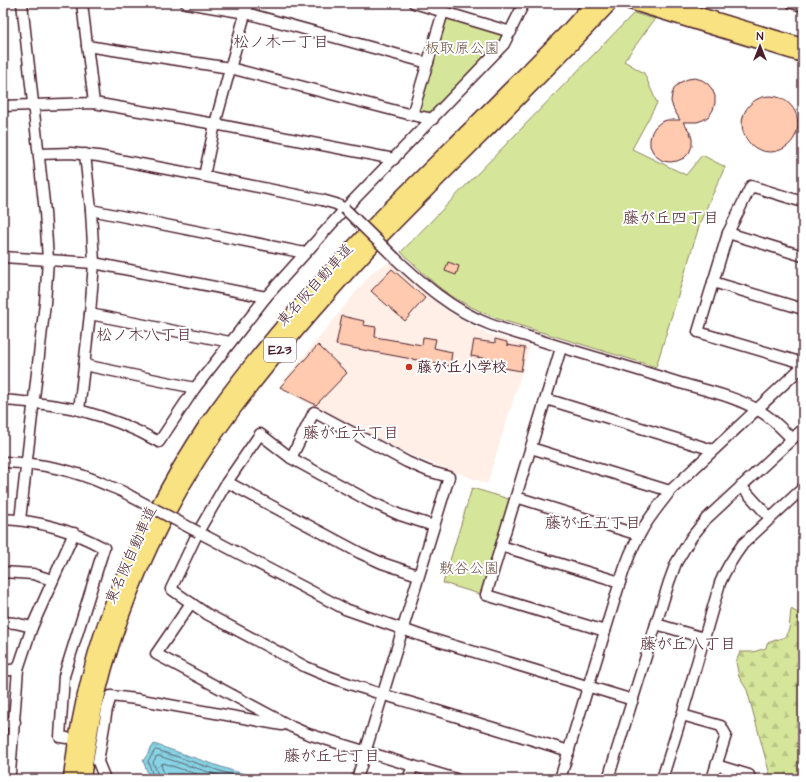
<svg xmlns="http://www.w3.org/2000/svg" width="806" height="782" font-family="'Architects Daughter','Klee One',sans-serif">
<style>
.built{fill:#ffefe7}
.green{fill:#d5e69a;stroke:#908262}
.forest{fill:url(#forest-firs);stroke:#908262}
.water{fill:url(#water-waves);stroke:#6e8c9b}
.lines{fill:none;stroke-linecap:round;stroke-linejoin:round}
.shore{stroke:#626775;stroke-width:1}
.building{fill:#ffcab0;stroke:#4a1f2b}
.minor-casing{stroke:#4a1f2b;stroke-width:13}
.major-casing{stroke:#4a1f2b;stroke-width:15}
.highway-casing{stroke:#4a1f2b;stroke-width:17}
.minor{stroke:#fff;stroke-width:10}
.major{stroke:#f8e281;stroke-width:12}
.highway{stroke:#f8e281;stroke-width:14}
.minor-bridge-casing{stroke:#4a1f2b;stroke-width:13;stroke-linecap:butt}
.minor-bridge{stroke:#fff;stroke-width:10}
.poi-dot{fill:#c8321e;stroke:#fff;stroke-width:1.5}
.labels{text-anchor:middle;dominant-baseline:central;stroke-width:4;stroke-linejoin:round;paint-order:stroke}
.shield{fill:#fff;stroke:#80626b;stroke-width:1}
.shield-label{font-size:14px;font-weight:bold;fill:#4a1f2b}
.park-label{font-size:15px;fill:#6d5147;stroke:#fff}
.street-label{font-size:15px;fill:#4a1f2b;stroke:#fff}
.poi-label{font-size:15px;font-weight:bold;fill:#4a1f2b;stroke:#fff;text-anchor:start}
.neighbourhood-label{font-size:16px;fill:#4a1f2b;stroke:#fff}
</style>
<defs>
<pattern id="forest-firs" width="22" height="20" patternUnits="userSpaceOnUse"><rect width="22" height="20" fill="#d5e69a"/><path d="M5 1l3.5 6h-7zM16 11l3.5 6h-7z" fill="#b8c585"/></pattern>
<pattern id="water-waves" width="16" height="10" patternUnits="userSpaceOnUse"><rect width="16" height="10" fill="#86d4e5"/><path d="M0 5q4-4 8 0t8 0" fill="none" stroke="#75b6c5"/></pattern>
</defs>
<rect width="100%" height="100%" fill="#fff"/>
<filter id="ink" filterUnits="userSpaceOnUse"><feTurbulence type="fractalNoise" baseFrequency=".025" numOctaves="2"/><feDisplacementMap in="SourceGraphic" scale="8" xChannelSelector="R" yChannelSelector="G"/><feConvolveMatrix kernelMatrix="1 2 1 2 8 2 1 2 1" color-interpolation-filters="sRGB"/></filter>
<g filter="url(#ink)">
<path class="built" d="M390,262l52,45 22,14 23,12 43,13 -43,138 -83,-31 -126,-65 95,-117z"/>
<g class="green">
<path d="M634,13l21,6 -31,42 20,12 13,30 -25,46 54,26 16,-20 23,12 -24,53 -45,147 -161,-49c-20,-9 -42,-19 -60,-34 -11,-10 -22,-21 -34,-32z"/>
<path d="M449,17l55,17v5l-71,75 -13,-2 -3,-2 27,-90z"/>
<path d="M472,488l37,11 1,2 -27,90 -4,3 -36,-11z"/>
</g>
<path class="forest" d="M791,609l12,7v163h-33v-4l-23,-85 -8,-13 -3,-15 4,-10h13l13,-4 1,-5 18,-6 4,-8z"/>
<path class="water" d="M154,744l79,27 34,8h-117l-7,-18z"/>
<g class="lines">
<g class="shore">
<path d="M154,779l-6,-18 7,-11h2l75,25 19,4"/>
<path d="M159,779l-1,-4 -5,-13 4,-6h2l71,23"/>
<path d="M165,779l-1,-5 -3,-9 2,-2 48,16"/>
</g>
</g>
<g class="building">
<path d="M695,78l7,2 6,4 4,5 3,7v7l-2,7 -4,6 -6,4 -6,2h-14l7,10 2,7v7l-3,7 -5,5 -7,3 -7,1 -7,-1 -6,-4 -4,-5 -3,-6v-7l2,-7 3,-5 6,-5 6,-2h13l-7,-12 -2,-7 1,-7 3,-7 6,-5 7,-3z"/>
<circle cx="770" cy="124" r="28"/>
<path d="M448,262l11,4 -3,9 -11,-4z"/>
<path d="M392,269l33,29 -20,23 -34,-30z"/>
<path d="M342,316l22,5 -1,4 13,2 -1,10 47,8 1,-8 13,2 -2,9 18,4 -2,14 -114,-21z"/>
<path d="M495,339l12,3v3l18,3 -4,23 -17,-3 1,-6 -34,-6 3,-16 21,3z"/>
<path d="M318,345l29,28 -31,32 -36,-18z"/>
</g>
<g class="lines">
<g class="minor-casing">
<g id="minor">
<path d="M82,3l12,100"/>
<path d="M186,3l60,10 182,50"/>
<path d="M414,3l97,29"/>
<path d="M792,3l11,3"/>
<path d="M87,46l143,22 182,47 21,4"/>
<path d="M3,106l91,-3 121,21 179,35"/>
<path d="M412,115l31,-103"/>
<path d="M39,154l32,-1 27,3 106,20 118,24 14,4 9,5"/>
<path d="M204,176l11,-52 33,-121"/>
<path d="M803,202l-52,-16 -23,47 -30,99 105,31"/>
<path d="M91,210l214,43"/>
<path d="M728,233l75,23"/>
<path d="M3,257l91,6 172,34"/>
<path d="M395,258c28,26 57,52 94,66 13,5 27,9 40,13 50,16 101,30 151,46 28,8 58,14 83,30 11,7 20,17 29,26"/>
<path d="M713,282l90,27"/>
<path d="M90,314l140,28"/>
<path d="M561,348l-75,247 119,36"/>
<path d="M84,365l111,23"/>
<path d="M546,399l167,51"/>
<path d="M3,400c25,2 51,4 76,10 27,7 55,18 80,32l36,-54 71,-91 79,-88 159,-165 20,-41"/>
<path d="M79,410l11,-96 4,-51 -3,-53 -6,-56"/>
<path d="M531,448l139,43"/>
<path d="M291,458l23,-46 93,50 21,9 21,6 -92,302"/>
<path d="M3,462c39,1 71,8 106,24 8,3 16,6 23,11"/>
<path d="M227,482l133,71 22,10 36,12"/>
<path d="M741,486l29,32"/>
<path d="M516,497l123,38"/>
<path d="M3,519c38,2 68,11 101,29l-40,128 -4,61 7,1"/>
<path d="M20,520l25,-217 3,-43 -3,-48 -23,-209"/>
<path d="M434,526l-34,-11 -29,-13 -80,-44 -31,-24 -33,48 -29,50 -27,57 36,25 99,53c38,17 79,28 119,40 48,15 96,29 144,44"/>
<path d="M198,532l147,77 80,28 208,63"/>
<path d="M501,546l119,36"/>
<path d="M3,572l30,2 19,6"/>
<path d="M191,603l-35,51 136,73 16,7 148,45"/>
<path d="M3,622l12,1 17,4"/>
<path d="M656,624l48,14"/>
<path d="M3,671l15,-2"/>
<path d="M682,715l39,11 5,9 -14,44"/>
<path d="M3,723l12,-1"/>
<path d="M716,765l33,10 -1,4"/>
<path d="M3,774l7,-1 8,-104 14,-42 42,-94"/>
<path d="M105,779l-7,-17 9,-53 4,-13 25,3 146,26"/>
<path d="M408,779l5,-13"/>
<path d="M560,779l60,-197c5,-16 11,-33 20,-48 8,-16 20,-29 30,-43l133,-125"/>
<path d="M608,779l61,-197 7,-19 15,-25 15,-19 97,-90"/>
<path d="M662,779l20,-64 38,-132c6,-15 14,-27 23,-39l60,-56"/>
</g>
</g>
<g class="major-casing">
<g id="major">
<path d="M630,3l173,53"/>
<path d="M663,3l140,42"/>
</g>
</g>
<g class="highway-casing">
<g id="highway">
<path d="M71,779c7,-65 23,-131 48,-192 10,-24 22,-47 34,-71 19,-36 40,-73 64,-106 48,-66 102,-127 158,-186 24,-25 48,-48 72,-72 41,-40 81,-81 121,-121l25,-28"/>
<path d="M83,779c4,-29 8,-57 15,-85 20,-83 55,-162 100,-234 32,-50 70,-96 108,-141 27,-30 53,-61 81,-89 74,-76 151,-149 223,-227"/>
</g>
</g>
<use href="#minor" class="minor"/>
<use href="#major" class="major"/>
<use href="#highway" class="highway"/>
<g class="minor-bridge-casing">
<g id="minor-bridge">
<path d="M345,209l50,49"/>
<path d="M132,497l66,35"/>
</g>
</g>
<use href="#minor-bridge" class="minor-bridge"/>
</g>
</g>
<circle class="poi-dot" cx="409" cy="367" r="4"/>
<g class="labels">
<rect class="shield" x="264" y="338" width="32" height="24" rx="3"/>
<g class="shield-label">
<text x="280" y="350">E23</text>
</g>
<g class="park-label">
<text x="462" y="48">板取原公園</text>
<text x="469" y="568">敷谷公園</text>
</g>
<g class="street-label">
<text transform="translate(315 285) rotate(-48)">東名阪自動車道</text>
<text transform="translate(131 555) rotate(-66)">東名阪自動車道</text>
</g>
<g class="poi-label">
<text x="417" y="367">藤が丘小学校</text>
</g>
<g class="neighbourhood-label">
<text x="281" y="42">松ノ木一丁目</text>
<text x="671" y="218">藤が丘四丁目</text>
<text x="144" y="335">松ノ木八丁目</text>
<text x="351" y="433">藤が丘六丁目</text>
<text x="593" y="523">藤が丘五丁目</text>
<text x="688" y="644">藤が丘八丁目</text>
<text x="332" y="756">藤が丘七丁目</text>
</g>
</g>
<rect width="806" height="782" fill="none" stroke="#fff" stroke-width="16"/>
<rect x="8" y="8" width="790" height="766" fill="none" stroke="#4a1f2b" stroke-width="1.5" filter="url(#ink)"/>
<g transform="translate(760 46)" stroke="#ffffff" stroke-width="3" paint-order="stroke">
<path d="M0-3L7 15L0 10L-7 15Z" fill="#4a1f2b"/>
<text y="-6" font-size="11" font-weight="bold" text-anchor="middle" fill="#4a1f2b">N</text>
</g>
</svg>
